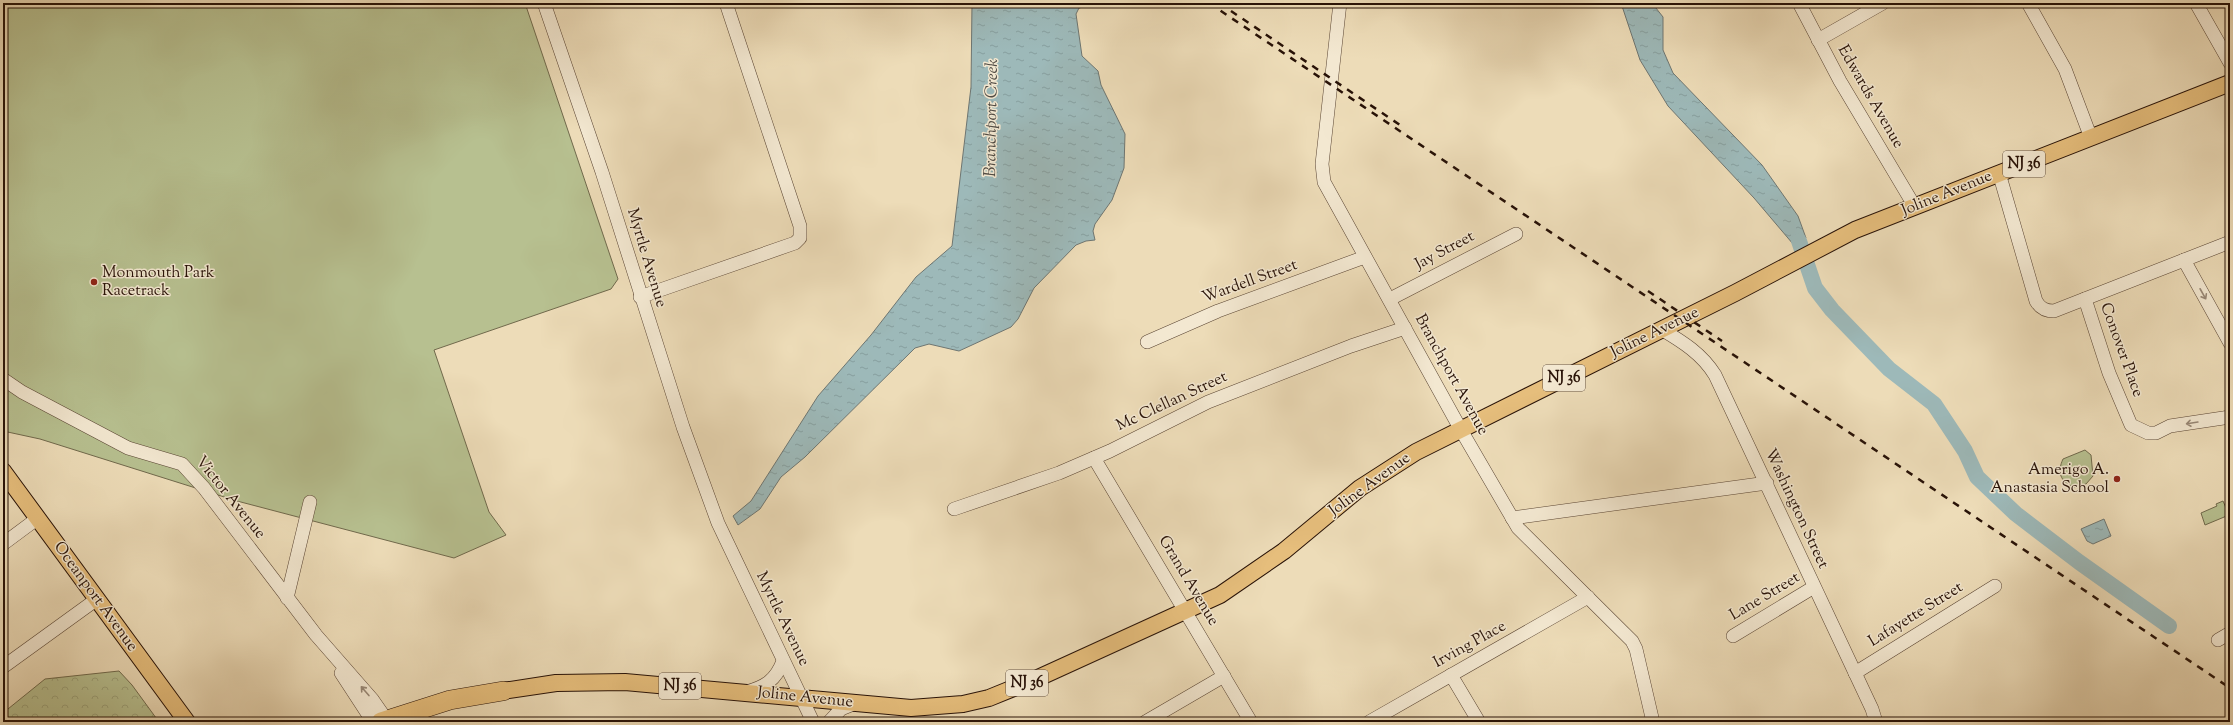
<svg xmlns="http://www.w3.org/2000/svg" width="2233" height="725" font-family="'Sorts Mill Goudy',serif">
<style>
.green{fill:#b7c090;stroke:#70694c}
.forest{fill:url(#forest-crowns);stroke:#70694c}
.water{fill:url(#water-ripples);stroke:#6e7672}
.lines{fill:none;stroke-linecap:round;stroke-linejoin:round}
.river{stroke:#9db9b9;stroke-width:16}
.minor-casing{stroke:#594433;stroke-width:14}
.major-casing{stroke:#281207;stroke-width:18}
.highway-casing{stroke:#281207;stroke-width:20}
.minor{stroke:#f3e8d1;stroke-width:13}
.major{stroke:#e6be7c;stroke-width:16}
.highway{stroke:#e6be7c;stroke-width:19}
.rail{stroke:#281207;stroke-width:2.5;stroke-dasharray:7 7;stroke-linecap:butt}
.oneway{stroke:#988876}
.poi-dot{fill:#8f2418;stroke:#f3e8d1;stroke-width:1.5}
.labels{text-anchor:middle;dominant-baseline:central;stroke-width:3;stroke-linejoin:round;paint-order:stroke}
.shield{fill:#f3e8d1;stroke:#655244;stroke-width:1}
.shield-label{font-size:15px;font-weight:bold;fill:#281207}
.street-label{font-size:16px;fill:#281207;stroke:#f3e8d1}
.poi-label{font-size:16px;fill:#281207;stroke:#f3e8d1;text-anchor:start}
.water-label{font-size:17px;font-style:italic;fill:#514c45;stroke:#f3e8d1}
</style>
<defs>
<pattern id="forest-crowns" width="20" height="18" patternUnits="userSpaceOnUse"><rect width="20" height="18" fill="#b7c090"/><path d="M2 6a3 3 0 1 1 6 0M12 15a3 3 0 1 1 6 0" fill="none" stroke="#9da47b"/></pattern>
<pattern id="water-ripples" width="26" height="14" patternUnits="userSpaceOnUse"><rect width="26" height="14" fill="#9db9b9"/><path d="M2 4q2-2 4 0t4 0M15 11q2-2 4 0t4 0" fill="none" stroke="#879e9e"/></pattern>
</defs>
<rect width="100%" height="100%" fill="#eddcb8"/>
<filter id="stains"><feTurbulence type="fractalNoise" baseFrequency=".005" numOctaves="4"/><feColorMatrix values="0 0 0 0 .2 0 0 0 0 .09 0 0 0 0 .02 0 0 0 .5 -.17"/></filter>
<radialGradient id="worn" r=".72"><stop offset=".6" stop-color="#630" stop-opacity="0"/><stop offset="1" stop-color="#630" stop-opacity=".3"/></radialGradient>
<g class="green">
<path d="M3,3h522l93,276 -7,10 -177,61 55,162 17,23 -52,23 -217,-57 -197,-62 -37,-8z"/>
<path d="M2085,450l6,5 2,21 -7,8 -12,3c-14,-5 -17,-15 -11,-28z"/>
<path d="M2223,501l6,14 -24,10 -4,-12 16,-7 -1,-2z"/>
</g>
<path class="forest" d="M119,671l13,14 27,37h-156v-9l42,-34z"/>
<g class="water">
<path d="M972,3h110l1,4 -4,1 -3,6 6,42 16,15 3,14 24,49 -1,34 -12,32 -17,24 -2,7 2,9 -9,1 -10,4 -42,43 -16,31 -7,8 -52,24 -30,-7 -14,4 -110,109 -24,20 -21,32 -22,16 -5,-9 18,-15 67,-105 53,-61 45,-58 36,-31 19,-159z"/>
<path d="M1621,3h31l11,14v33l10,23 89,92 36,51 8,22 -13,6 -39,-46 -86,-92 -28,-46z"/>
<path d="M2104,519l7,17 -18,8 -6,-3 -6,-12z"/>
</g>
<g class="lines">
<path class="river" d="M1799,241l16,47 17,22 57,59 45,35 31,47 12,26 39,37 63,48 90,64"/>
<g class="minor-casing">
<g id="minor">
<path d="M544,3l58,169 81,255 35,96 95,199"/>
<path d="M1340,3l-18,161 2,18 137,248 57,98 114,113 4,8 17,73"/>
<path d="M1799,3l41,78 75,126"/>
<path d="M2028,3l37,66 26,69"/>
<path d="M2196,3l34,60"/>
<path d="M1818,40l65,-37"/>
<path d="M1999,173l37,128c4,7 9,10 18,10l176,-69"/>
<path d="M2184,260l46,83"/>
<path d="M640,297l155,-54 5,-5v-12l-74,-223"/>
<path d="M1390,299l126,-65"/>
<path d="M2085,299l24,74 22,52 17,8h8l14,-7 60,-9"/>
<path d="M1661,329c22,13 41,25 54,46l157,334 4,13"/>
<path d="M1147,342l71,-31 147,-54"/>
<path d="M3,379l19,13 106,56 54,16 22,24 112,147 56,64 16,23"/>
<path d="M1094,458l157,264"/>
<path d="M954,509l105,-36 51,-22 98,-49 143,-56 54,-18"/>
<path d="M1512,518l255,-35"/>
<path d="M3,544l35,-26"/>
<path d="M287,598l23,-96"/>
<path d="M1733,636l81,-49"/>
<path d="M2218,640l12,-7"/>
<path d="M3,667l94,-68"/>
<path d="M341,673l32,49"/>
<path d="M1855,673l140,-87"/>
<path d="M1451,675l28,47"/>
<path d="M746,692c19,-5 30,-12 37,-31"/>
<path d="M829,722l12,-13 15,-6"/>
<path d="M1145,722l79,-46"/>
<path d="M1369,722l219,-125"/>
</g>
</g>
<g class="major-casing">
<g id="major">
<path d="M3,471l184,251"/>
<path d="M503,691l53,-8 69,-1 286,26 52,-4 26,-6 49,-20 182,-83 64,-44 76,-63 56,-36 319,-159 120,-63 375,-147"/>
</g>
</g>
<g class="highway-casing">
<path id="highway" d="M381,722l69,-22 53,-9"/>
</g>
<use href="#minor" class="minor"/>
<use href="#major" class="major"/>
<use href="#highway" class="highway"/>
<g class="rail">
<path d="M1209,3l1021,685"/>
<path d="M1231,11l169,114"/>
<path d="M1648,291l74,50"/>
</g>
</g>
<defs><path id="oneway-shaft" d="M-6 0H5M1.5-3L5.5 0L1.5 3" fill="none" stroke-width="1.6" stroke-linecap="round" stroke-linejoin="round"/></defs>
<g class="oneway">
<use href="#oneway-shaft" transform="translate(2203 294) rotate(61)"/>
<use href="#oneway-shaft" transform="translate(2192 423) rotate(171)"/>
<use href="#oneway-shaft" transform="translate(365 691) rotate(-131)"/>
</g>
<g class="poi-dot">
<circle cx="94" cy="282" r="4"/>
<circle cx="2117" cy="479" r="4"/>
</g>
<g class="labels">
<g class="shield">
<rect x="2003" y="151" width="42" height="26" rx="3"/>
<rect x="1543" y="365" width="42" height="26" rx="3"/>
<rect x="1006" y="670" width="42" height="26" rx="3"/>
<rect x="659" y="673" width="42" height="26" rx="3"/>
</g>
<g class="shield-label">
<text x="2024" y="164">NJ 36</text>
<text x="1564" y="378">NJ 36</text>
<text x="1027" y="683">NJ 36</text>
<text x="680" y="686">NJ 36</text>
</g>
<g class="street-label">
<text transform="translate(1870 97) rotate(60)">Edwards Avenue</text>
<text transform="translate(1947 194) rotate(-22)">Joline Avenue</text>
<text transform="translate(1445 251) rotate(-28)">Jay Street</text>
<text transform="translate(646 258) rotate(73)">Myrtle Avenue</text>
<text transform="translate(1250 282) rotate(-20)">Wardell Street</text>
<text transform="translate(1655 333) rotate(-26)">Joline Avenue</text>
<text transform="translate(2121 350) rotate(70)">Conover Place</text>
<text transform="translate(1451 375) rotate(61)">Branchport Avenue</text>
<text transform="translate(1172 402) rotate(-25)">Mc Clellan Street</text>
<text transform="translate(1370 485) rotate(-36)">Joline Avenue</text>
<text transform="translate(230 498) rotate(51)">Victor Avenue</text>
<text transform="translate(1796 509) rotate(65)">Washington Street</text>
<text transform="translate(1188 581) rotate(59)">Grand Avenue</text>
<text transform="translate(95 597) rotate(54)">Oceanport Avenue</text>
<text transform="translate(1765 597) rotate(-31)">Lane Street</text>
<text transform="translate(1916 615) rotate(-32)">Lafayette Street</text>
<text transform="translate(782 619) rotate(64)">Myrtle Avenue</text>
<text transform="translate(1470 645) rotate(-29)">Irving Place</text>
<text transform="translate(805 698) rotate(6)">Joline Avenue</text>
</g>
<g class="poi-label">
<text x="102" y="273">Monmouth Park<tspan x="102" dy="18">Racetrack</tspan></text>
<text x="2109" y="470" text-anchor="end">Amerigo A.<tspan x="2109" dy="18">Anastasia School</tspan></text>
</g>
<g class="water-label">
<text transform="translate(992 118) rotate(-89)">Branchport Creek</text>
</g>
</g>
<rect width="2233" height="725" fill="none" stroke="#eddcb8" stroke-width="16"/>
<rect x="4" y="4" width="2225" height="717" fill="none" stroke="#281207" stroke-width="2"/>
<rect x="8" y="8" width="2217" height="709" fill="none" stroke="#281207"/>
<rect width="100%" height="100%" filter="url(#stains)"/>
<rect width="100%" height="100%" fill="url(#worn)"/>
</svg>
